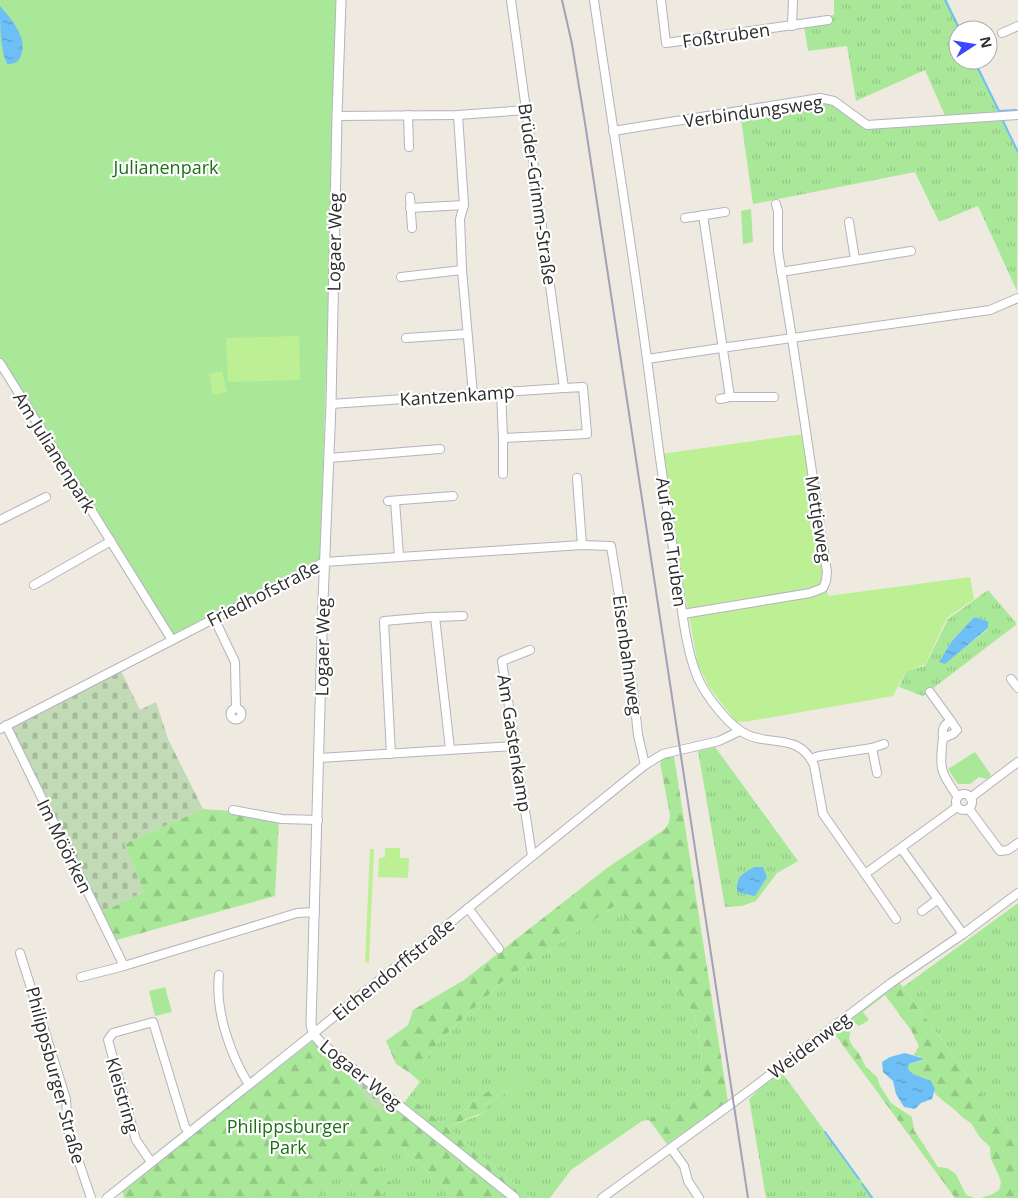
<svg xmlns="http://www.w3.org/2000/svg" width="1018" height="1198" font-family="'Open Sans',sans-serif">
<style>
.grass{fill:url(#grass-tufts);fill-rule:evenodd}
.forest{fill:url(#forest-firs);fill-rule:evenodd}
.cemetery{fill:url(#cemetery-stones)}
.park{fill:#aae899}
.pitch{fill:#bdf095}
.water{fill:url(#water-ripples)}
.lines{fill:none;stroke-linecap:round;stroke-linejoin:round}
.stream{stroke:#6ebff6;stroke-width:2}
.minor-casing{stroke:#b3b3c1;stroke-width:10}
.tertiary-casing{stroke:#b3b3c1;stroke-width:11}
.minor{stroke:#fff;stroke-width:8}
.tertiary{stroke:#fff;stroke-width:9}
.rail{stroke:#a1a1b8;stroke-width:2}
.labels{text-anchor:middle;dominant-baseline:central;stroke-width:4.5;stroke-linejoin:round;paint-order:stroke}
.street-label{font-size:18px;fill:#2d2d2d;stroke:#fff}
.park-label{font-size:18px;fill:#1d7117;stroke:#fff}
</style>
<defs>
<pattern id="grass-tufts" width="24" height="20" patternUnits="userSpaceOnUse" patternTransform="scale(1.25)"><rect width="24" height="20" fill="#aae899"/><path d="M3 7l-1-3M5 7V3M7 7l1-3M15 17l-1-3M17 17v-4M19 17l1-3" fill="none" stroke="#93c784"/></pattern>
<pattern id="forest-firs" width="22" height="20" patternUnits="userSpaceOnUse" patternTransform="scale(1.25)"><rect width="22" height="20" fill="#aae899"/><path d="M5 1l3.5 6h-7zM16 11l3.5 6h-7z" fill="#93c784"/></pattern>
<pattern id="cemetery-stones" width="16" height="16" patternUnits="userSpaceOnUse" patternTransform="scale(1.25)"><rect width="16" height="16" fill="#c2dab5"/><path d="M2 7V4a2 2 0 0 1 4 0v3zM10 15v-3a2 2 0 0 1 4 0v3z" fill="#a7bb9c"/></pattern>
<pattern id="water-ripples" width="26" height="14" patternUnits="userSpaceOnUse" patternTransform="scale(1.25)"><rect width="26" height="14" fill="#6ebff6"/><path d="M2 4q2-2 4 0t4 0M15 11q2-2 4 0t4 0" fill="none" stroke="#5b9cc8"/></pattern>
</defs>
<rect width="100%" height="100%" fill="#efeadf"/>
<g class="grass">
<path d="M834,0h113l14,30h-3v30h16l44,94 -1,137 -39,-85 -39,16 -24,-50 -162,32 -13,-92 80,-14 14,3 33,24 80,-5 -22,-50 -69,31 -9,-55 -39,5 -5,-31 31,-5z"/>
<path d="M988,590l29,34 -94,72 -24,-9 7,-16 19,-5 23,-47zM974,617l14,4v8l-43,34 -5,-2 12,-20z"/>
<path d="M715,747l83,114 -21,12 -21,28 -14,5 -17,1 -27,-156z"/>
<path d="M1018,903v241l-115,-157z"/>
<path d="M616,905l78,108 7,37 2,26 -4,11 -50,33 -7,1 -71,49 -21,28h-18l-85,-71 30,-11 7,-4 4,-9 38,-22 -50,17 -12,13 -24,11 -31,-26 11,-14 -10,-9 12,-9 18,-24 62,-58z"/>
<path d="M780,1070l94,128h-108l-17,-99z"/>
<path d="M393,1140l64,58h-79l13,-14 -20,-20z"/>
<path d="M338,1171l28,27h-51z"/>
</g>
<g class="forest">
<path d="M674,756l54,346 -61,42 -18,-24 50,-33 4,-11 -2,-26 -7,-37 -78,-108 -114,77 -62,58 -18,24 -12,9 -14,-9 -10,-23 22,-16 5,-15 51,-30 143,-112 58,-39 4,-6 1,-8 -10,-52 3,-4z"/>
<path d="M203,809l28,2 48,9 -4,76 -162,45 -14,-28 45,-21 -20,-48z"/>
<path d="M897,979l121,165v54h-37l12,-4 6,-4 2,-7 -2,-7 -8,-17 -1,-12 -11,-11 -8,-13 -8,-5 -7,-7 -21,-17c-1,-19 -14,-13 -25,-22l-3,-5 2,-3 12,-3v-4l-7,-2 5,-9 -8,-16 -26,-35 -22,17 6,8 -10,6 -4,-3 -4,6 -2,10 4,8 5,5 8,15 11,10 3,9 11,17 21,14 2,13 24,37 9,1 9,6 10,21 9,3h-20l-124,-169z"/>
<path d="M314,1040l196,158h-53l-64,-58 -21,24 20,20 -14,14h-12l-28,-26 -23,26h-191l-2,-10zM357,1076l14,17 13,11 -5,7 -26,-31z"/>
<path d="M523,1074l3,7 -38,22 -4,9 -37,15 85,71h-11l-117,-95 5,-7 31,26 24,-11 12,-13z"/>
</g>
<g class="cemetery">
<path d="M120,669l20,41 16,-8 12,37 35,70 -79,35 20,48 -45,21 -87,-187z"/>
<path d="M357,1075l14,18 14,11 -6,7 -26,-31z"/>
</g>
<g class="park">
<path d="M0,0h338l-18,561 -147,75 -173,-276z"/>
<path d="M751,209l2,33 -10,2 -2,-33z"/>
<path d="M975,752l16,23 -4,4 -8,-2 -9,7h-12l-10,-15z"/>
<path d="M165,987l7,25 -17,4 -6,-25z"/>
</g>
<g class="pitch">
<path d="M299,336l1,44 -72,2 -2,-44z"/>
<path d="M222,371l5,21 -14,3 -4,-21z"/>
<path d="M803,434l25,162 142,-19 4,22 -27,19 -22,47 -19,6 -13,25 -143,25 -14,1 -27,-35 -11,-22 -27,-146 -10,-65z"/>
<path d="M385,848h15v10h9l-1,20 -30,-1 1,-19 6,-1z"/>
<path d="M370,849h4l-5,114 -4,-1z"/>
</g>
<g class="water">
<path d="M0,6c11,13 30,33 20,52 -3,5 -7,6 -13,6 -7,-15 -7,-40 -7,-58z"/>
<path d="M974,617l14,4v7l-43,36 -6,-2 13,-21z"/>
<path d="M754,867h9l4,10 -12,19 -18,-4c0,-17 4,-17 17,-25z"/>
<path d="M905,1053l17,5v2l-13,4 -1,5 5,5 18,7 4,8 -3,10 -11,4 -6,6 -11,-2 -8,-13 -3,-13 -10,-9 -1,-10 8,-5z"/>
</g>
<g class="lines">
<g class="stream">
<path d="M945,0l15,30"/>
<path d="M974,60l25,51 17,-1"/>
<path d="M1003,121l15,31"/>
<path d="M825,1132l34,47"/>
<path d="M862,1184l10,14"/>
</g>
<g class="minor-casing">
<g id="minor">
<path d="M511,0l53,388"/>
<path d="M594,0c20,138 43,275 60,413 7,55 15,109 23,163 5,32 8,70 20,100 8,19 32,51 51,59 24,11 51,-2 66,30l9,49 42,60 92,-67"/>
<path d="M661,0l5,43 162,-23"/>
<path d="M792,26l1,-26"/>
<path d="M1002,33l16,-7"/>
<path d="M408,115l1,32"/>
<path d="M458,115l6,90 -4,14 2,51 11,124"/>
<path d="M337,116l121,-1 68,-5"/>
<path d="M613,131l207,-33 14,3 33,24 151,-10"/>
<path d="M410,197l2,31"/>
<path d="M410,208l54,-3"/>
<path d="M703,215l27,182h44"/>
<path d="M685,218l40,-6"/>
<path d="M849,222l6,37"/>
<path d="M781,272l130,-21"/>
<path d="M401,277l61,-7"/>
<path d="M406,338l61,-4"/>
<path d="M647,359l74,-11 269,-38 28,-12"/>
<path d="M0,363l172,277"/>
<path d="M720,399l10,-2"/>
<path d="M331,404l233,-16 19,-1 4,47 -84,4 -2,-46"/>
<path d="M503,438v36"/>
<path d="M329,458l111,-9"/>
<path d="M577,478l5,67"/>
<path d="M388,501l65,-5"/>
<path d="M395,501l4,55"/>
<path d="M0,520l46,-23"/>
<path d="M34,585l77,-44"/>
<path d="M683,614l127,-21 13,-5 3,-7 1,-9 -35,-234 -14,-87v-40l-2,-7"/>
<path d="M435,617l28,-1"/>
<path d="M214,618l21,44 1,46"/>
<path d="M530,650l-28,11 30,195"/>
<path d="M1011,679l7,9"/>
<path d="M930,692l21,29"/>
<circle cx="236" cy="714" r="5.5"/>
<path d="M6,725l118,241 173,-53 18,-1"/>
<path d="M0,729l324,-167 258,-17 29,1 11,68v18l11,56 5,47 7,30"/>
<path d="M943,738c-1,-9 0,-13 8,-17l6,9 -4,4 -10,4c-4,30 -3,34 15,59"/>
<path d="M872,748l12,-4"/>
<path d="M391,754l-7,-133 47,-4h4l15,132"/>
<path d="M319,758l196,-12"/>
<path d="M811,759l8,-3 53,-8 5,25"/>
<circle cx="964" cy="802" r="8"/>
<path d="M970,798l48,-36"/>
<path d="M969,809l31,42 8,-1 10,-7"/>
<path d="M233,810l49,9 36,1"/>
<path d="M901,848l62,86"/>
<path d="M865,874l31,45"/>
<path d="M468,908l31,41"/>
<path d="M922,911l16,-12"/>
<path d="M20,953l46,146 2,31 23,68"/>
<path d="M219,975c-4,36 11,79 30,110"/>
<path d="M81,977l43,-11"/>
<path d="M671,1148l13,18 4,15 11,17"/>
<path d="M151,1162l-15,-22 -28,-100 5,-7 40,-11 32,105 4,5"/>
<path d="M107,1198l202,-161 336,-272 18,-11 56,-13 21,-10"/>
<path d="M602,1198l132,-96 157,-119 72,-49 55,-41"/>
</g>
</g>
<g class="tertiary-casing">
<path id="tertiary" d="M341,0l-4,116 -6,288 -8,197 -12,423 2,10 10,11 192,153"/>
</g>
<use href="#minor" class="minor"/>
<use href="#tertiary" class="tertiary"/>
<path class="rail" d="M562,0l10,44 13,79 163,1075"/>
</g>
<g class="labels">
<g class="street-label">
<text transform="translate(726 35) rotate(-8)">Foßtruben</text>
<text transform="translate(753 111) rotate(-8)">Verbindungsweg</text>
<text transform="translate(538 194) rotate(82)">Brüder-Grimm-Straße</text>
<text transform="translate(334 242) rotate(-89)">Logaer Weg</text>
<text transform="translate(457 395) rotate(-4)">Kantzenkamp</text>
<text transform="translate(55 452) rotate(58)">Am Julianenpark</text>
<text transform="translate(819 519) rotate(81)">Mettjeweg</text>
<text transform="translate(672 542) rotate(82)">Auf den Truben</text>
<text transform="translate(263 593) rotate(-27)">Friedhofstraße</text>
<text transform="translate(322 647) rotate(-89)">Logaer Weg</text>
<text transform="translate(628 655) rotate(82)">Eisenbahnweg</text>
<text transform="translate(515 743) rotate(81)">Am Gastenkamp</text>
<text transform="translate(65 846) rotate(64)">Im Möörken</text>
<text transform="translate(393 969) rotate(-39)">Eichendorffstraße</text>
<text transform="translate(809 1045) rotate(-37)">Weidenweg</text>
<text transform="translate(361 1074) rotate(39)">Logaer Weg</text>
<text transform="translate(56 1075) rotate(75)">Philippsburger Straße</text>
<text transform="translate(123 1095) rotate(74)">Kleistring</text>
</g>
<g class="park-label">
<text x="166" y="167">Julianenpark</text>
<text x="288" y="1126">Philippsburger<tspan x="288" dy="21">Park</tspan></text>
</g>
</g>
<g transform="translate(973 45) rotate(78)"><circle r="24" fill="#ffffff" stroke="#ababab"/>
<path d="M0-4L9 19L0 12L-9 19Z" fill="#3c47ff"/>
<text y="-8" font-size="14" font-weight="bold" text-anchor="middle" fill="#2d2d2d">N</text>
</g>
</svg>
